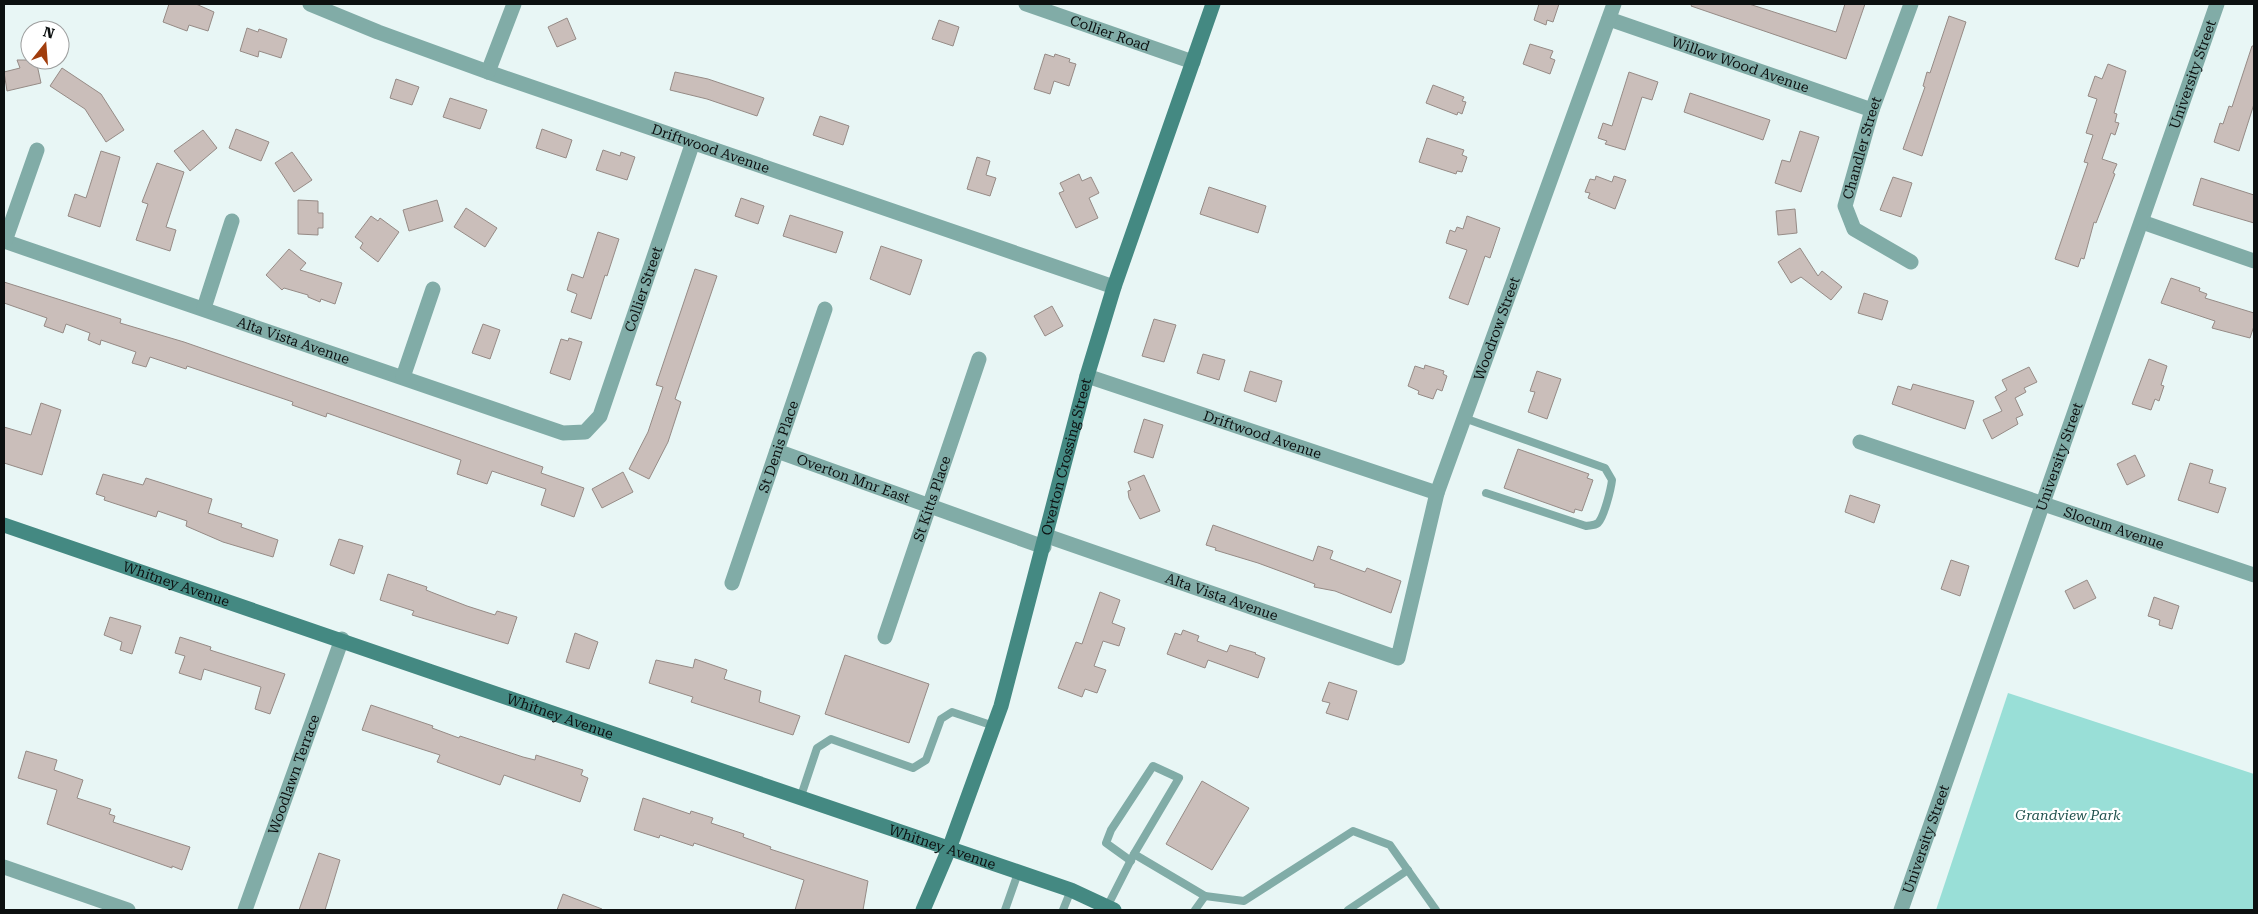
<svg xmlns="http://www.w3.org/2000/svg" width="2258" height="914" font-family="'Roboto Serif',serif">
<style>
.green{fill:#99dfd7}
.building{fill:#cabeba;stroke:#968b86}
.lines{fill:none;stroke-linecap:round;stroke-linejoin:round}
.service{stroke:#81aca7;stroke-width:8}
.minor{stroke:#81aca7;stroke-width:15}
.tertiary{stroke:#81aca7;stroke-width:15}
.secondary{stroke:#448982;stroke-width:15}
.labels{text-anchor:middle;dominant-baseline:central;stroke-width:4.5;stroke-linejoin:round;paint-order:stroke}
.street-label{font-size:14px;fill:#0c1010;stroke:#fff}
.park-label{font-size:14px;font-style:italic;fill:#21524e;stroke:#fff}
</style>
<rect width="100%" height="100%" fill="#e8f6f5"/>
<path class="green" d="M2008,693l246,81v136h-318z"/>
<g class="building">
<path d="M169,4h27l18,8 -6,19 -19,-6 -2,6 -24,-9z"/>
<path d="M1539,4h20l-6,18 -6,-2 -1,5 -12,-5z"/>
<path d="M1692,4h57l87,28 9,-28h20l-19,55 -155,-53z"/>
<path d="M1949,16l17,6 -44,134 -19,-7 22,-62 -2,-1 4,-14 3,1z"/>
<path d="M567,18l9,21 -19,8 -9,-20z"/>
<path d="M939,20l20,7 -6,19 -21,-7z"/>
<path d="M247,28l11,4 1,-3 28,10 -6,19 -22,-7 -1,6 -18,-6z"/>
<path d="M1530,44l23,7 -3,7 5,2 -5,14 -27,-10z"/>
<path d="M2252,46h2v58l-15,47 -25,-9 6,-19 3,1 6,-18 3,1z"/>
<path d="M1045,54l9,3 1,-3 15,5 -1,3 7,2 -7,22 -15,-5 -4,13 -16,-5z"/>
<path d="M17,60h19l5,23 -34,8 -3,-19 16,-4z"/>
<path d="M2108,64l18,7 -12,42 3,1 -2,8 4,1 -4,12 -4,-2 -9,26 15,5 -4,9 2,1 -19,49 -2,-1 -10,37 -3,-1 -3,9 -23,-8 33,-96 -4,-1 9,-27 -7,-2 11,-34 -9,-3 7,-20 7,3z"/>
<path d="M62,68l39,26 23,36 -18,12 -21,-33 -35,-23z"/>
<path d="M675,72l33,7 56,19 -7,18 -50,-17 -37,-9z"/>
<path d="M1629,72l29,10 -6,18 -10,-3 -17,53 -20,-6 2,-3 -9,-3 5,-15 9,3z"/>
<path d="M396,79l23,8 -7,18 -22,-7z"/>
<path d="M1433,85l31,12 -2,4 4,1 -4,12 -4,-2 -1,3 -31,-12z"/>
<path d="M1690,93l80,27 -7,20 -79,-28z"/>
<path d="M450,98l37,12 -7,19 -37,-12z"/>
<path d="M820,116l29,10 -6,19 -30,-10z"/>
<path d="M236,129l33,13 -8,19 -32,-13z"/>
<path d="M542,129l30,11 -6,18 -30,-10z"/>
<path d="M203,130l14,18 -27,23 -16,-20z"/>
<path d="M1800,131l19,6 -18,55 -26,-9 7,-23 8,2z"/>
<path d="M1427,138l37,12 -2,5 5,2 -5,15 -5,-1 -1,3 -37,-12z"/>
<path d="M603,150l17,6 1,-4 14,5 -8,23 -31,-10z"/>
<path d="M101,151l19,6 -20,70 -32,-11 7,-22 11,4z"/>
<path d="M292,152l20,28 -18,12 -19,-29z"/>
<path d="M977,157l13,4 -4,14 10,3 -6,18 -23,-7z"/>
<path d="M157,163l27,9 -18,55 10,3 -6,21 -34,-11 12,-36 -6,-2z"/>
<path d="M1079,174l3,7 9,-4 8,16 -10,5 9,20 -22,10 -17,-35 5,-2 -4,-8z"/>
<path d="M1596,176l16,6 2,-6 12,4 -11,29 -27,-11 2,-5 -5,-1 5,-13 5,1z"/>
<path d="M1893,177l19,6 -11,34 -21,-7z"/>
<path d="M2201,178l53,17v28l-61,-18z"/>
<path d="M1209,187l57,19 -8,27 -58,-19z"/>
<path d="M741,198l23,8 -6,18 -23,-8z"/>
<path d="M298,200l20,1v12h5v15h-5v7l-20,-1z"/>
<path d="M437,200l6,21 -34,10 -6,-21z"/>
<path d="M466,208l31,20 -12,19 -31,-20z"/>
<path d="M1795,209l2,24 -19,2 -2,-24z"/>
<path d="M790,215l53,17 -7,21 -53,-17z"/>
<path d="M371,216l7,5 2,-3 19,14 -21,30 -18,-14 3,-5 -8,-6z"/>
<path d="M1467,216l33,12 -10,30 -5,-2 -17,49 -19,-7 18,-48 -21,-7 4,-13 5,2 2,-5 6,2z"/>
<path d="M598,232l21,7 -12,37 -2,-1 -14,44 -20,-7 6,-18 -10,-4 5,-16 11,4z"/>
<path d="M881,246l41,14 -12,35 -40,-16z"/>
<path d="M1800,248l18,28 4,-5 20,16 -11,13 -30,-23 -10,6 -13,-21z"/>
<path d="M289,249l17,14 -6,7 42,13 -7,21 -14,-5 -1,3 -12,-5v-2l-24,-7 -2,2 -16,-15z"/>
<path d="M695,269l22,7 -42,123 6,3 -13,40 -19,37 -20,-10 19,-37 15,-45 -7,-2z"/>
<path d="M2171,278l29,10 -1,3 8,3 -2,4 49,15v13l-4,12 -38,-10 3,-7 -54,-18z"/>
<path d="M4,282l117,37 -1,4 64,19 359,125 -2,6 43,15 -10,29 -33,-12 5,-16 -54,-18 -5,13 -30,-10 4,-14 -134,-47 -1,4 -34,-12 1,-3 -106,-36 -1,3 -36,-12 -4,10 -14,-4 4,-11 -35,-12 -1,5 -12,-5 2,-7 -24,-9 -3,9 -19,-7 3,-8 -43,-15z"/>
<path d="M1864,293l24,8 -6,19 -24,-7z"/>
<path d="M1052,306l11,20 -18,10 -11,-20z"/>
<path d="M1154,319l22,6 -12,37 -22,-6z"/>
<path d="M483,324l17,6 -10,29 -18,-6z"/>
<path d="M569,338l13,4 -12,38 -20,-7 11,-34 7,2z"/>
<path d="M1203,354l22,6 -6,20 -22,-7z"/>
<path d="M2149,359l18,7 -6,19 3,1 -5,15 -4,-2 -4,11 -19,-6z"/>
<path d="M1425,365l19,6 -1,3 4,2 -5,15 -5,-2 -4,10 -15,-5 1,-3 -11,-5 7,-20 9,3z"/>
<path d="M2029,367l8,15 -13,6 2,4 -11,6 8,17 -7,3 2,6 -26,15 -9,-19 19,-9 -7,-14 12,-7 -5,-10z"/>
<path d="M1250,371l32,10 -6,21 -32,-11z"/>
<path d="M1537,371l24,8 -14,40 -19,-7 7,-20 -5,-1z"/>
<path d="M1913,384l61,17 -9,28 -73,-25 6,-18 13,4z"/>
<path d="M41,403l20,7 -19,65 -38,-12v-36l27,8z"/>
<path d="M1144,419l19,6 -10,33 -19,-6z"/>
<path d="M1518,449l71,25 -2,4 6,2 -11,31 -7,-2 -1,4 -70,-25z"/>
<path d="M2135,455l10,21 -18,9 -10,-21z"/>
<path d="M2190,463l23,7 -4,13 17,5 -8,25 -40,-13z"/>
<path d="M623,472l10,20 -31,16 -10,-19z"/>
<path d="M103,474l40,11 3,-7 66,21 -4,14 34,11 -1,3 37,13 -5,17 -50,-15 -37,-16 1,-5 -29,-10 -2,6 -52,-17 1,-3 -9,-3z"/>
<path d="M1144,475l16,36 -20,8 -11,-21 -1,-7 3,-1 -3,-8z"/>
<path d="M1850,495l30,10 -6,18 -29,-11z"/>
<path d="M1213,525l100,36 5,-15 15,5 -3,8 35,13 2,-4 34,13 -10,32 -56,-22 -21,-4 1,-3 -57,-21 -43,-13 1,-2 -10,-3z"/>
<path d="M339,539l24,7 -9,28 -24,-9z"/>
<path d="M1951,560l18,6 -9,30 -19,-7z"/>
<path d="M388,574l39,13 -1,3 5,2 36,14 28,9 2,-4 20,6 -9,27 -96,-29 2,-4 -34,-11z"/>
<path d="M2087,580l9,18 -22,11 -9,-18z"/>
<path d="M1100,592l20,8 -8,23 13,5 -6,18 -16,-5 -9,25 12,4 -9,23 -12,-4 -3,8 -24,-9 18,-46 6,2z"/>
<path d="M2154,597l25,9 -7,23 -13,-4 1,-5 -12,-4z"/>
<path d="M110,617l31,9 -9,28 -12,-4 2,-8 -18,-7z"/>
<path d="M1183,630l16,6 -2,5 30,11 3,-7 26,8 -1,1 10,4 -7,20 -50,-18 -3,8 -38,-14 8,-21 6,2z"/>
<path d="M575,633l23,9 -9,27 -23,-7z"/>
<path d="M180,637l31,10 -1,3 75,24 -15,40 -15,-5 6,-22 -57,-18 -3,11 -22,-7 6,-17 -10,-3z"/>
<path d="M845,655l84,29 -20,59 -84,-29z"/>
<path d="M695,659l32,11 -3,9 37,12 -2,11 41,14 -7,19 -102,-33 2,-5 -44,-14 7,-23 37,8z"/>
<path d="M1329,682l28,9 -9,29 -22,-7 4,-10 -8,-2z"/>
<path d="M371,705l62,21 -1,2 27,10 1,-2 63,21 12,3 1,-5 47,15 -2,5 7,3 -8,24 -76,-27 -4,10 -63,-23 3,-7 -78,-25z"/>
<path d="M26,751l31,9 -3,10 29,10 -6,18 34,11 -2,5 6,2 -2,6 77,25 -8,23 -10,-4v2l-125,-44 10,-34 -39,-12z"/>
<path d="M1202,781l47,27 -37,62 -46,-26z"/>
<path d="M643,798l47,16 1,-3 22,7 -2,5 33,11 -1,3 28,10 -1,2 98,32 -5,29h-68l9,-30 -110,-37 -1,3 -33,-11 -1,3 -25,-8z"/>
<path d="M319,853l21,7 -15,50h-26z"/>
<path d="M563,894l39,15v1h-45z"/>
</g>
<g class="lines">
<g class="service">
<path d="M1464,418l141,50 7,12c-1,9 -8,37 -14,43 -4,3 -8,2 -12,3l-100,-33"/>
<path d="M800,799l17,-51 14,-9 82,29 13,-8 15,-41 11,-7 42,14"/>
<path d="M1131,861l-25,-18 5,-13 42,-64 26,12 -45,76"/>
<path d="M1205,896l39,5 109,-70 37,14 46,65"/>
<path d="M1107,907l27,-53 71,42 -10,14"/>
<path d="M1005,910l13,-37"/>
<path d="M1063,910l8,-20"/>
<path d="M1348,910l60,-40"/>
</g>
<g class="minor">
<path id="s1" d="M310,4l68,28 110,40 626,215"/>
<path id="s2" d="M1026,4l167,58"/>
<path id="s3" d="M1609,19l263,91"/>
<path d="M488,72l26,-68"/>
<path d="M2142,222l112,39"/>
<path id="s4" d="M4,241l559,192 22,-1 15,-16 93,-274"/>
<path d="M5,241l32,-91"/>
<path id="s5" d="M1911,262l-57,-33 -9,-23 27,-96 39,-106"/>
<path d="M204,308l28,-87"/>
<path id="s6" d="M1087,376l350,117"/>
<path d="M403,377l30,-88"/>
<path id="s7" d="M1860,442l394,133"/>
<path id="s8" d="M777,451l267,96"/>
<path id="s9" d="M1047,536l351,122 39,-165 177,-489"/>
<path id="s10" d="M732,583l93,-274"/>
<path id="s11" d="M885,637l94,-278"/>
<path d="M4,867l124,43"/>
<path id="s12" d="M245,910l97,-271"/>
</g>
<path class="tertiary" id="s13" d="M1901,910l316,-906"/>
<g class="secondary">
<path id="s14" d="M4,525c356,121 710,246 1067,365l43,20"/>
<path id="s15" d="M923,910l26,-61 52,-143 86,-330 27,-89 99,-283"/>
</g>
</g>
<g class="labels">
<g class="street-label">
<text stroke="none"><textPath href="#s2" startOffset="89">Collier Road</textPath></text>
<text stroke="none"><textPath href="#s3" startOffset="139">Willow Wood Avenue</textPath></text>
<text stroke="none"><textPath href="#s13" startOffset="885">University Street</textPath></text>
<text stroke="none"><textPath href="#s1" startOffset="426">Driftwood Avenue</textPath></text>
<text stroke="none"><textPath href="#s5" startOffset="151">Chandler Street</textPath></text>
<text stroke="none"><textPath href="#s4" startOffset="769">Collier Street</textPath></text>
<text stroke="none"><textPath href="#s9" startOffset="716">Woodrow Street</textPath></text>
<text stroke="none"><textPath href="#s4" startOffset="306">Alta Vista Avenue</textPath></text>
<text stroke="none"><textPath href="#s6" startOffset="185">Driftwood Avenue</textPath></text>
<text stroke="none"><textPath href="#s10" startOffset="144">St Denis Place</textPath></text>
<text stroke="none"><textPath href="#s15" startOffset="476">Overton Crossing Street</textPath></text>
<text stroke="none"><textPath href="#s13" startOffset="480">University Street</textPath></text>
<text stroke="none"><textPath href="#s8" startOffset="81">Overton Mnr East</textPath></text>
<text stroke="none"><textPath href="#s11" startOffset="146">St Kitts Place</textPath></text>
<text stroke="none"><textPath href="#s7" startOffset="268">Slocum Avenue</textPath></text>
<text stroke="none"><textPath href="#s14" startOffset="182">Whitney Avenue</textPath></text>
<text stroke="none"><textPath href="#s9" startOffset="185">Alta Vista Avenue</textPath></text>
<text stroke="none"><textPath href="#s14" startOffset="588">Whitney Avenue</textPath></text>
<text stroke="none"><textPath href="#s12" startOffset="144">Woodlawn Terrace</textPath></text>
<text stroke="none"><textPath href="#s13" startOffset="75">University Street</textPath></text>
<text stroke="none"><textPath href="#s14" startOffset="992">Whitney Avenue</textPath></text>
</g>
<g class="park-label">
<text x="2068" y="815">Grandview Park</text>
</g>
</g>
<rect width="2258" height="914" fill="none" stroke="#0c1010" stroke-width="10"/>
<g transform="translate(45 45) rotate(17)"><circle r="24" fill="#ffffff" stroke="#9e9f9f"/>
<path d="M0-4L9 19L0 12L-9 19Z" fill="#a13d0d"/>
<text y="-8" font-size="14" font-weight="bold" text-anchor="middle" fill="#0c1010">N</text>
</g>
</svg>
